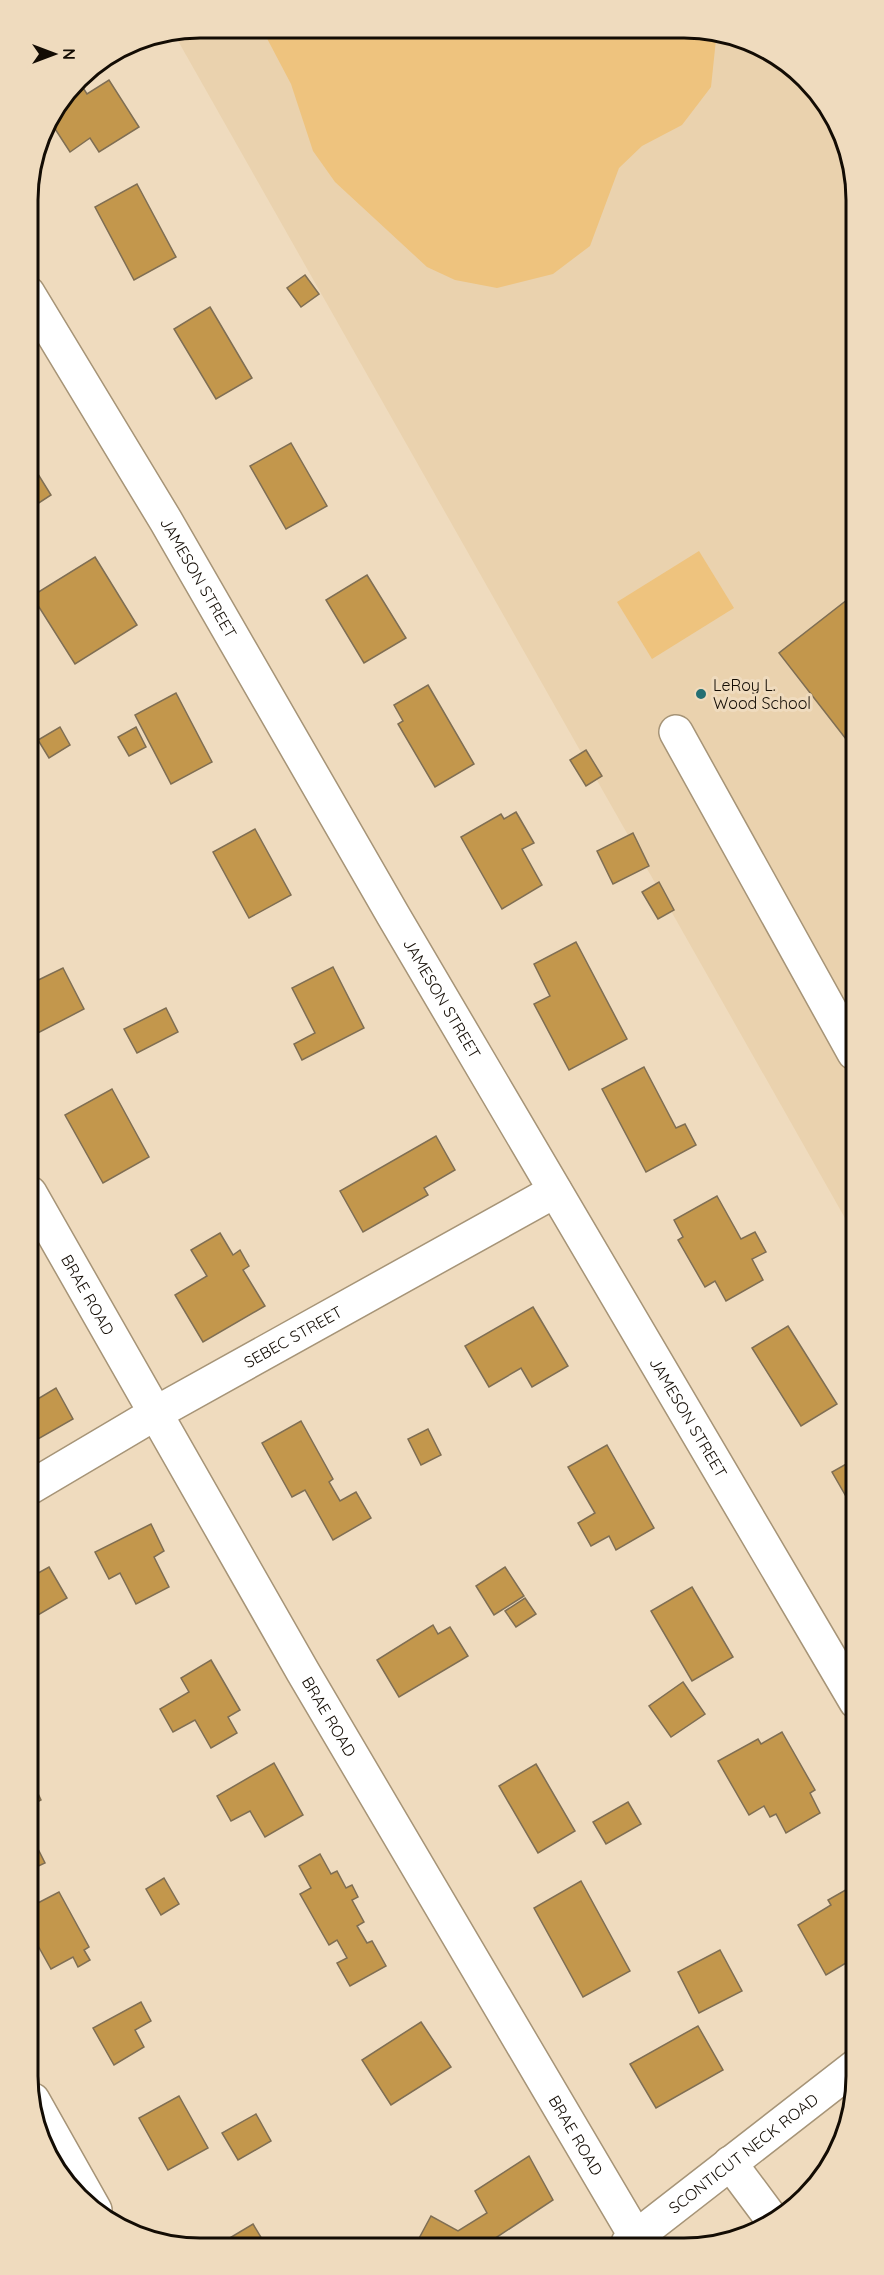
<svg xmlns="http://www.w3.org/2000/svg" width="884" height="2275" font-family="Quicksand,sans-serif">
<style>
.built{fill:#ead2ae}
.green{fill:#eec37e}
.building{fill:#c3974c;stroke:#7f6e53;stroke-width:1.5}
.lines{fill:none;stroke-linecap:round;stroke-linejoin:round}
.minor-casing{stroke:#a69477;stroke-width:36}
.major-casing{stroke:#a69477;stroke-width:36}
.minor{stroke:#fff;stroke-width:33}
.major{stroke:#fff;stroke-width:33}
.poi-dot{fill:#246f73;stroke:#efdbbe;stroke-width:2}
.labels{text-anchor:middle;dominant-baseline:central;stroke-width:6;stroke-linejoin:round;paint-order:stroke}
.street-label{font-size:16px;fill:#130c04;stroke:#efdbbe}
.poi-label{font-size:16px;fill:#130c04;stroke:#efdbbe;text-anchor:start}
.rim{fill:none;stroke:#130c04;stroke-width:3}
</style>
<rect width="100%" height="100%" fill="#efdbbe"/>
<path class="built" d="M199,27l519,3 81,40 52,85 3,1079 -681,-1202z"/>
<g class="green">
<path d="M261,27l456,3 -6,57 -29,38 -40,21 -23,22 -29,78 -37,28 -56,14 -42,-8 -28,-13 -92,-85 -22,-31 -22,-67z"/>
<path d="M699,551l35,57 -82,51 -35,-57z"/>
</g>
<g class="building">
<path d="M78,80l9,14 22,-14 30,47 -40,25 -9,-14 -20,14 -22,-34z"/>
<path d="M137,184l39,73 -42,23 -39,-73z"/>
<path d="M305,275l14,19 -18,13 -14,-19z"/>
<path d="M210,307l42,71 -36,21 -42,-70z"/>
<path d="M291,443l36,63 -41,23 -36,-63z"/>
<path d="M28,458l23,37 -23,15z"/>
<path d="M95,557l42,68 -62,39 -43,-68z"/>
<path d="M367,575l39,63 -42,25 -38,-63z"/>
<path d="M852,596l1,152 -74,-95z"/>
<path d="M428,685l46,79 -39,23 -37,-63 5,-3 -9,-16z"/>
<path d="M176,693l36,69 -41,22 -36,-69z"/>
<path d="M60,727l10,18 -21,13 -11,-18z"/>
<path d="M136,727l10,20 -17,9 -11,-19z"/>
<path d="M586,750l16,26 -16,10 -16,-26z"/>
<path d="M516,812l18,31 -12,6 20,36 -40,24 -41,-72 40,-23 3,5z"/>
<path d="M255,829l36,66 -42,23 -36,-66z"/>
<path d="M633,833l16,33 -36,18 -16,-33z"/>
<path d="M659,882l15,28 -16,9 -16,-27z"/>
<path d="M576,942l51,97 -58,31 -35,-66 16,-8 -16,-32z"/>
<path d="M333,967l31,61 -62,32 -8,-16 21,-11 -23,-45z"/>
<path d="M63,968l21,41 -54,28v-53z"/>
<path d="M166,1008l12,24 -41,21 -13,-24z"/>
<path d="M644,1067l32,61 9,-4 11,21 -50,27 -44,-83z"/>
<path d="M112,1089l37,68 -46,26 -38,-68z"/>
<path d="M436,1136l19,34 -31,18 4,7 -65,37 -23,-41z"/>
<path d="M717,1196l24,43 14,-7 11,20 -14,7 11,21 -37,21 -11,-20 -10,6 -27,-47 5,-3 -9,-17z"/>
<path d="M220,1233l13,22 7,-5 9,16 -6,4 22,36 -62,36 -28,-47 32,-19 -16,-26z"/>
<path d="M533,1307l35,59 -36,21 -11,-19 -32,19 -24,-41z"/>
<path d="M788,1326l49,78 -36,22 -49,-78z"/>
<path d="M56,1388l17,31 -42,24v-40z"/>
<path d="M301,1421l32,58 -4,3 11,19 16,-9 15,26 -38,22 -28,-50 -13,7 -30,-54z"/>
<path d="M428,1429l13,26 -20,10 -13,-26z"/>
<path d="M607,1445l47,83 -38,22 -7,-14 -18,10 -13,-23 17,-10 -27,-46z"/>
<path d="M855,1459v53l-23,-40z"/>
<path d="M151,1524l13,27 -10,6 15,30 -33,17 -16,-31 -11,6 -14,-27z"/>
<path d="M49,1567l18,31 -29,17 -7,-12v-26z"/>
<path d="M505,1567l19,29 -30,19 -18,-29z"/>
<path d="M692,1587l41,70 -41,24 -41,-70z"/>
<path d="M525,1598l11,16 -20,13 -11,-16z"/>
<path d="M433,1625l5,9 12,-7 18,29 -69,41 -22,-37z"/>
<path d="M211,1660l29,50 -12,7 9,16 -26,15 -16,-28 -22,12 -13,-23 29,-17 -8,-14z"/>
<path d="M683,1682l22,32 -34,23 -22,-31z"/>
<path d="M782,1732l33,58 -5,3 10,20 -34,20 -10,-19 -6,3 -6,-11 -15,9 -31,-54 40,-22 3,5z"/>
<path d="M274,1763l29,52 -38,22 -15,-26 -19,10 -14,-25z"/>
<path d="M536,1764l39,67 -37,22 -39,-67z"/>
<path d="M32,1781l9,19 -9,5z"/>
<path d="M628,1802l13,22 -35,20 -13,-22z"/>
<path d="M32,1837l13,26 -13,6z"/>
<path d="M320,1854l11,20 6,-3 9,17 6,-3 6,12 -6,3 12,22 -7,4 10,17 5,-2 14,25 -36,20 -13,-23 10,-5 -10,-18 -8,5 -29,-51 11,-6 -12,-22z"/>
<path d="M164,1878l15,26 -18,11 -15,-26z"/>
<path d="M581,1881l49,90 -47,26 -49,-89z"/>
<path d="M856,1884v73l-30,18 -28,-50 33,-20 -3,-5z"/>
<path d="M59,1892l30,55 -5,3 6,10 -12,7 -5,-10 -22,12 -19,-34v-29z"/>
<path d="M720,1950l22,41 -43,22 -21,-41z"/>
<path d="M141,2002l10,19 -16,9 9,17 -30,18 -21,-37z"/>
<path d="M421,2022l30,45 -60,38 -29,-45z"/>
<path d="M698,2026l25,44 -67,38 -26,-44z"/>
<path d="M179,2096l29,52 -40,22 -29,-52z"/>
<path d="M256,2114l15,27 -33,19 -16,-27z"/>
<path d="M529,2156l24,44 -65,43 -72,1 15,-28 27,15 29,-18 -12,-22z"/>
<path d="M253,2224l12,20 -47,1z"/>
</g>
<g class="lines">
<g class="minor-casing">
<g id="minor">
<path id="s1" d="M28,293l138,228 227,394 463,787"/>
<path d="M676,732l178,321"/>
<path id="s2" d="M30,1193l273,479 333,565"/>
<path id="s3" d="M31,1487l125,-74 399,-222"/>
<path d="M33,2100l62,110"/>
<path d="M730,2163l44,59"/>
</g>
</g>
<g class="major-casing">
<g id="major">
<path id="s4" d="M628,2243l229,-178"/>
</g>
</g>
<use href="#minor" class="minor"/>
<use href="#major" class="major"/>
</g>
<circle class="poi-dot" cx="701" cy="694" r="6"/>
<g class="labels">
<g class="street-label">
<text stroke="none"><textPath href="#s1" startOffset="332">JAMESON STREET</textPath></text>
<text stroke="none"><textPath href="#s1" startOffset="818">JAMESON STREET</textPath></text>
<text stroke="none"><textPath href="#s2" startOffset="117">BRAE ROAD</textPath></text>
<text stroke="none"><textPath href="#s3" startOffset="302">SEBEC STREET</textPath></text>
<text stroke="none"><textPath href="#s1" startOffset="1304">JAMESON STREET</textPath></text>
<text stroke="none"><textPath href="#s2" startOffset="603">BRAE ROAD</textPath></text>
<text stroke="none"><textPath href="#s2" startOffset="1089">BRAE ROAD</textPath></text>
<text stroke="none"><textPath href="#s4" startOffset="146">SCONTICUT NECK ROAD</textPath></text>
</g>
<g class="poi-label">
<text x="713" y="685">LeRoy L.<tspan x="713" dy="18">Wood School</tspan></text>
</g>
</g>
<path d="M0 0H884V2275H0ZM200 38H684A162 162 0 0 1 846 200V2076A162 162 0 0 1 684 2238H200A162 162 0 0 1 38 2076V200A162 162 0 0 1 200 38Z" fill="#efdbbe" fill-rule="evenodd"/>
<path class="rim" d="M200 38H684A162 162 0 0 1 846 200V2076A162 162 0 0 1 684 2238H200A162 162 0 0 1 38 2076V200A162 162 0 0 1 200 38Z"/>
<g transform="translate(54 54) rotate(90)" stroke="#efdbbe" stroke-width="4.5" paint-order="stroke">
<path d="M0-4.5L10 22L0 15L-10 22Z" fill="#130c04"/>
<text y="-9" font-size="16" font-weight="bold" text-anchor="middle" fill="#130c04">N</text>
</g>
</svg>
